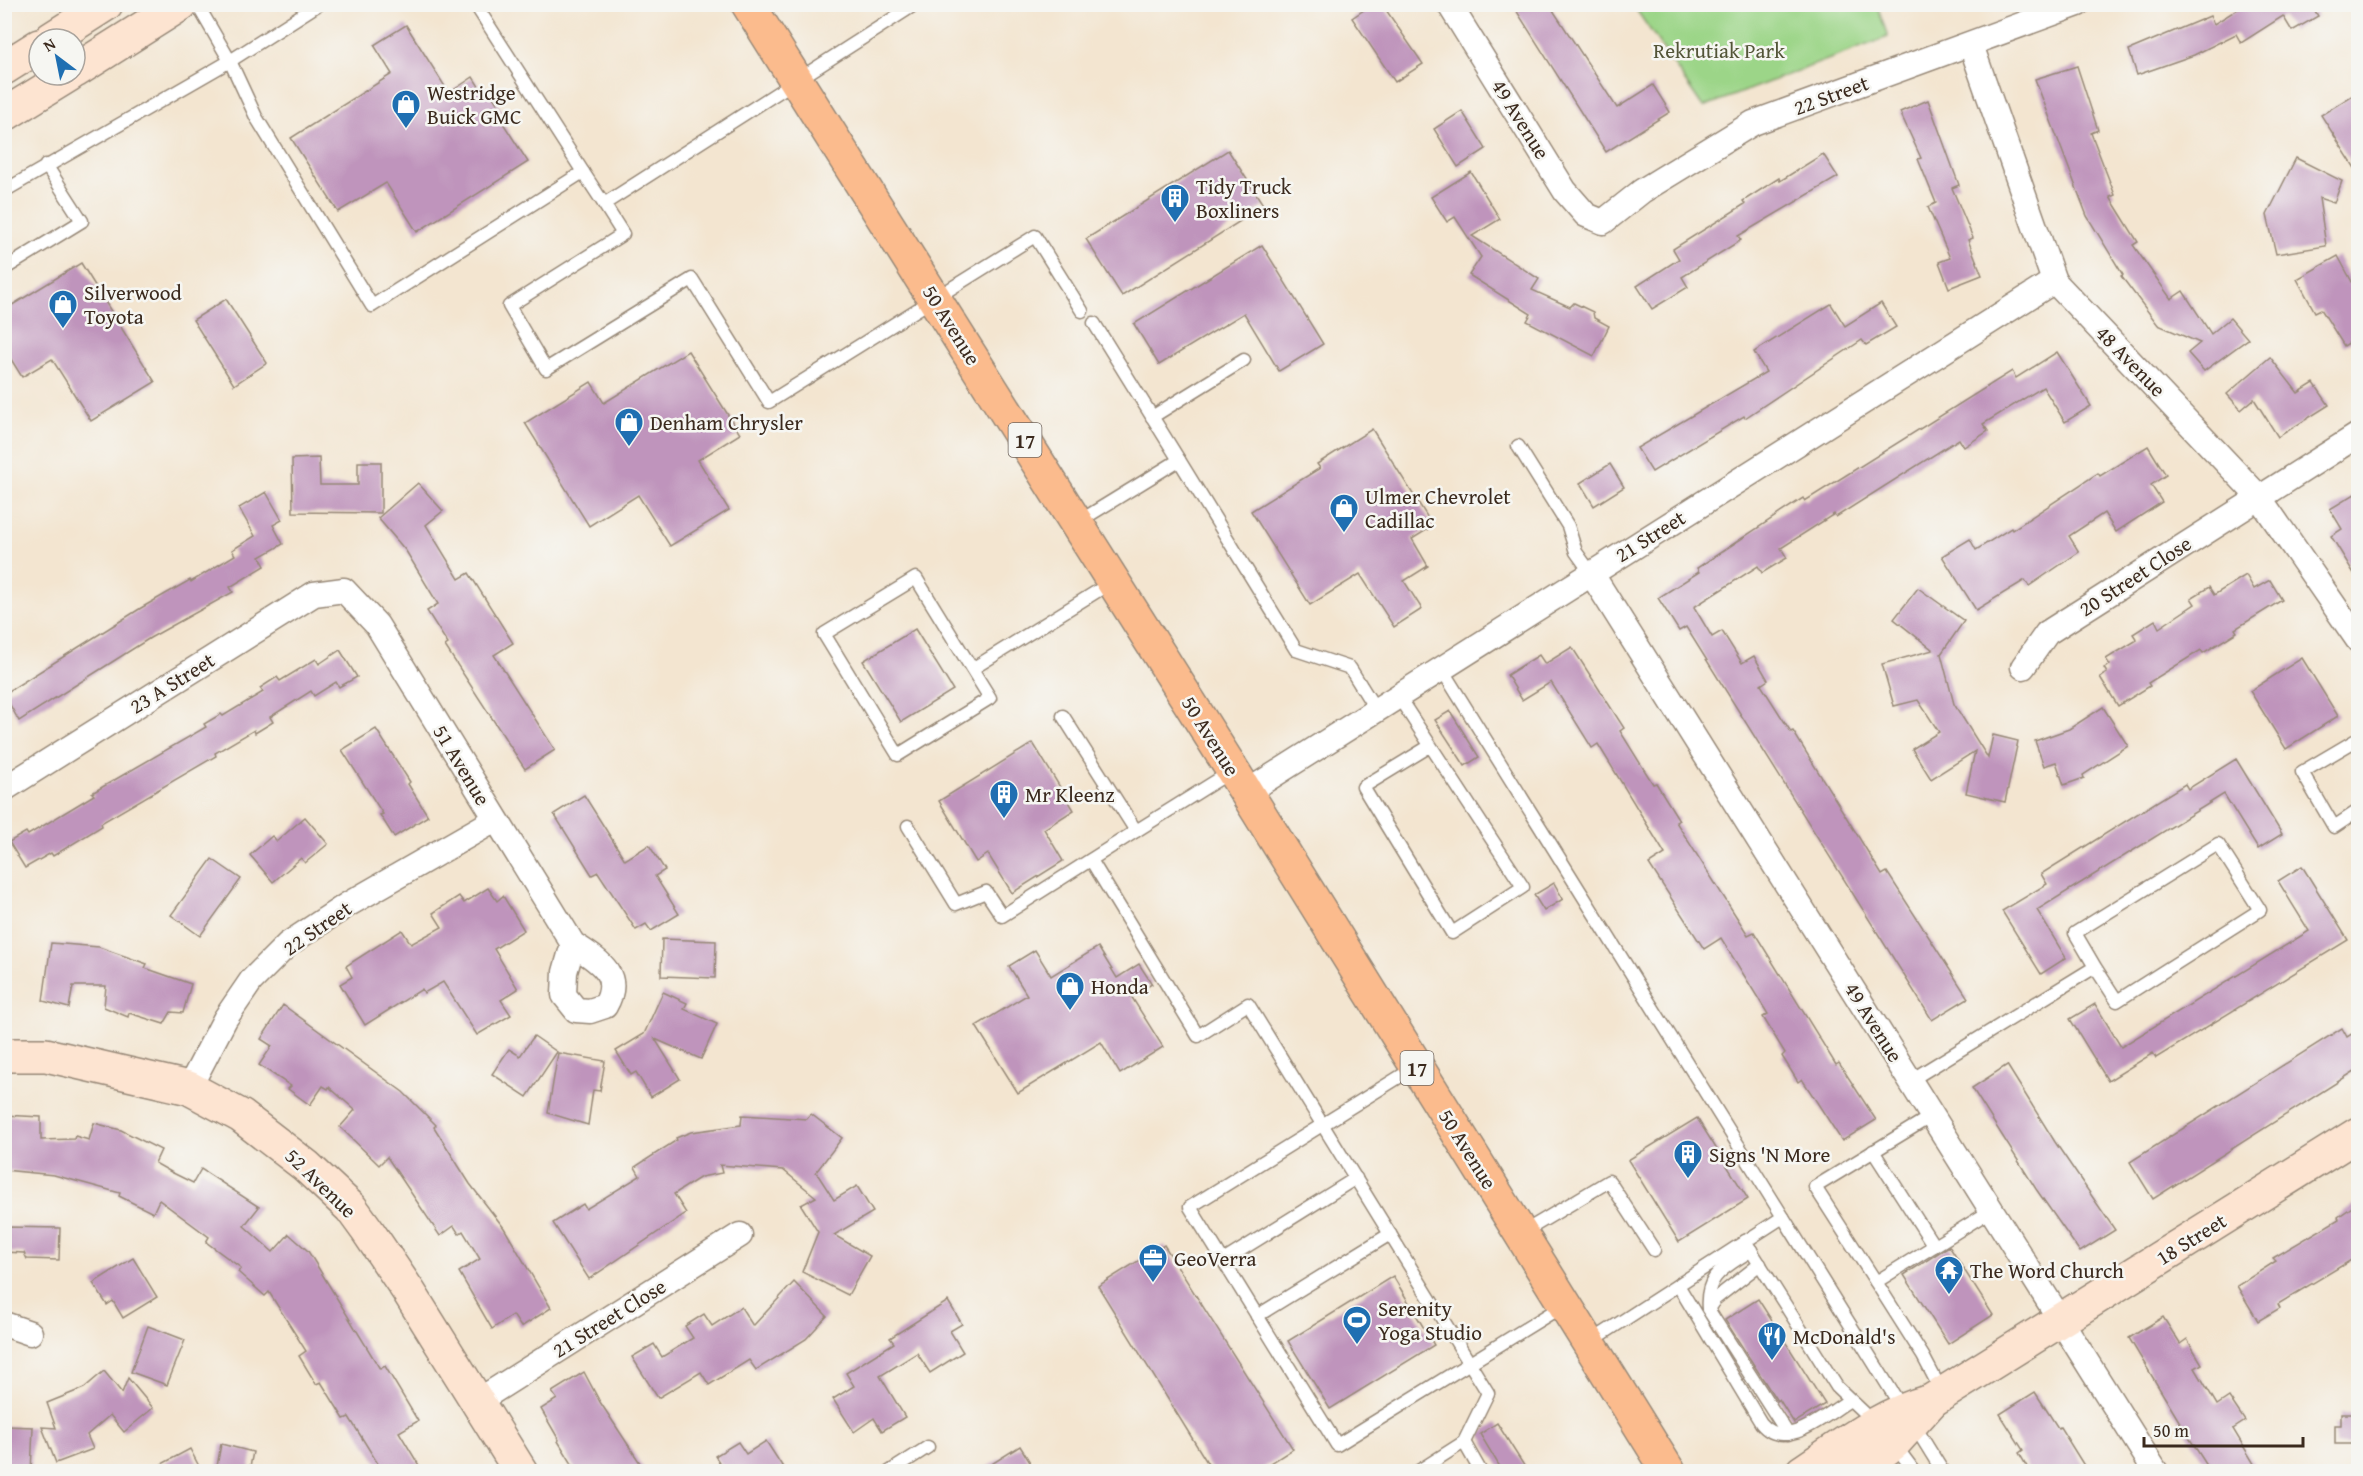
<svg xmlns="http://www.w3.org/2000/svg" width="2363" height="1476" font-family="'Gentium Book Plus',serif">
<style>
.green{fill:#9cd588;stroke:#6c8053;stroke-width:1.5}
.building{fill:#bf94bc}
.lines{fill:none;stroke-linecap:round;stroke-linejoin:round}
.lane-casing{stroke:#978877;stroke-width:15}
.street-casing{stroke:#978877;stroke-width:27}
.secondary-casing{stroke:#978877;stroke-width:36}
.primary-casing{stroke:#978877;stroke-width:36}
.lane{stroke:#fff;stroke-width:12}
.street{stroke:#fff;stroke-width:24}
.secondary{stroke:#fde4d1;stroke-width:33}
.primary{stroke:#fbbb8d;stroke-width:33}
.labels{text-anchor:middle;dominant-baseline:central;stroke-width:5;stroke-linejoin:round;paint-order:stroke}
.shield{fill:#f6f6f2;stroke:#73675e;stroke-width:1.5}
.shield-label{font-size:20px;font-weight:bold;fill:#3b2a1e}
.park-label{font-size:21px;fill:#535538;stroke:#f6f6f2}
.poi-label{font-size:21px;fill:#3b2a1e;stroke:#f6f6f2;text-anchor:start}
.street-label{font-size:21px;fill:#3b2a1e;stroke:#f6f6f2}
</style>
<rect width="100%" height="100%" fill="#f6f6f2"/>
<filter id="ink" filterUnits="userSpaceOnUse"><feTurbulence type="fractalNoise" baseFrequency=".0167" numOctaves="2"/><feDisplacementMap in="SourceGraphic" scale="12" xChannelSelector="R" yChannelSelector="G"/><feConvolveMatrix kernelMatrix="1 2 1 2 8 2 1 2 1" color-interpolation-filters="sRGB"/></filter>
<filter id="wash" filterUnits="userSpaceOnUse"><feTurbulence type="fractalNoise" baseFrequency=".008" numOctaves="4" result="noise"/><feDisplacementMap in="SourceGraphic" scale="24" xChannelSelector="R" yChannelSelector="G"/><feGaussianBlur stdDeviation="1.35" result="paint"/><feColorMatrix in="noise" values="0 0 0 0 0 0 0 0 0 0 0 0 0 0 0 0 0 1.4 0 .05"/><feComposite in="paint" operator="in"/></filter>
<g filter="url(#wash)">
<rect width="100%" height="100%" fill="#f3e5d0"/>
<path class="green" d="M1633,5h244l11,32 -185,70z"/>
<g id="blocks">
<g class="building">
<path d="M1373,4h9l41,60 -28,18 -43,-64z"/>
<path d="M1526,4h23l68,104 36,-23 17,27 -64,40 -90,-142z"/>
<path d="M2246,4h65l7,12 -26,15 -9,-15 -42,27 -5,-9 -42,21 -57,20 -8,-25 81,-34 4,8z"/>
<path d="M406,25l43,68 24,-16 10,16 5,-4 18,28 -5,3 27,42 -111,70 -31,-49 -48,29 -47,-74 101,-64 -18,-29z"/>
<path d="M2077,66l21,64 -7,3 24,62 -5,2 28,45 -5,3 38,54 12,-8 28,43 19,-16 18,21 -44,32 -16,-18 12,-10 -42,-18 -37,-49 2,-1 -36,-59 -52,-137z"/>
<path d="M2353,95l5,9v69l-37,-58z"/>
<path d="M1928,100l31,85 -7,3 21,50 -5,2 14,35 -33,13 -10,-26 11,-4 -22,-51 8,-4 -18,-44 3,-1 -21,-46z"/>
<path d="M1462,111l24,38 -28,18 -24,-38z"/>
<path d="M1228,150l36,56 -142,90 -36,-57z"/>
<path d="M1823,154l15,23 -100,59 3,4 -59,37 6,10 -36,22 -15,-23 42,-27 -6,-10 72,-45 -2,-3 36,-23 1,3z"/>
<path d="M2296,158l46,23 -8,22 -15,-5 7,48 -50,8 -9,-39z"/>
<path d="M1471,172l29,47 -28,17 67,43 -7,11 38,17 4,-4 19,9 1,6 15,8 -15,30 -67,-35 4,-7 -62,-39 12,-18 -26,-40 -8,5 -16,-25z"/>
<path d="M1262,245l61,99 -44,27 -35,-58 -85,52 -25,-41z"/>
<path d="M2338,256l20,37v44l-14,9 -23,-37 -6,3 -18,-33z"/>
<path d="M81,263l74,119 -64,39 -39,-62 -30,18 -18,-29v-38z"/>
<path d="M226,299l41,64 -33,22 -41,-65z"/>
<path d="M1881,303l15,24 -30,18 -4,-5 -117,78 -1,-2 -92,56 -15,-24 129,-76 -12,-20 77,-48 14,22z"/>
<path d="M688,351l52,83 -42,26 31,50 -59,36 -32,-51 -49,31 -64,-103 66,-41 13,21z"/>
<path d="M2057,352l34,54 -26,16 -22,-35 -60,37 5,7 -24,16 -5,-8 -123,78 -2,-3 -53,34 6,10 -25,15 -4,-7 -64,41 18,30 10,-6 20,32 12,-7 14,24 -7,5 30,47 2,-1 89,144 5,-3 81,126 -36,22 -246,-393 -7,4 -21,-33 41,-26 -2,-4 106,-70 2,3 207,-130 4,7z"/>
<path d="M2270,357l28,36 16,-10 15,22 -51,32 -24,-38 -13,11 -14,-16z"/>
<path d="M1372,429l61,97 -21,13 16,27 -24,15 18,28 -28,18 -34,-53 -50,31 -59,-94 69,-43 -3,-4z"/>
<path d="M2148,446l18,29 -15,10 11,17 -46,30 -12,-19 -35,23 10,16 -50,34 -4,-6 -49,30 -34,-54 28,-17 6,11 35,-22 1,2 86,-57 2,3z"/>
<path d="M319,458l1,27h38v-23h23v51l-88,-1 -1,-53z"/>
<path d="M1610,464l14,23 -30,19 -14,-23z"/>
<path d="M418,483l25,28 -17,14 33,54 10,-6 44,70 -19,12 61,95 -30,19 -80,-123 3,-2 -21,-33 11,-7 -32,-53 -28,-33z"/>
<path d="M266,492l16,28 -9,5 10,19 -23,13 5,9 -35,21 3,5 -83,46 -131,83 -15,-27 137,-86 49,-28 1,2 44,-27 -3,-5 23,-14 -16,-28z"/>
<path d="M2358,492v88l-27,-44 11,-7 -12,-20z"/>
<path d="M2246,575l8,14 16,-9 12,20 -47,29 2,3 -34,21 -2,-3 -53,33 2,3 -32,20 -18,-29 7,-4 -3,-5 6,-3 -4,-6 31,-19 -4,-6 22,-14 4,8 36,-24 -4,-6 18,-11 5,8z"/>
<path d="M1918,588l46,33 -23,33 13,50 34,54 5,-23 25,6 -13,61 -39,-9 9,-42 -44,28 -19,-30 27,-17 -21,-32 -24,6 -12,-42 51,-14 -39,-31z"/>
<path d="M915,629l38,61 -52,32 -38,-61z"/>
<path d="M1572,647l52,81 -4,3 33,53 3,-1 23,37 -3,2 72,113 6,-3 82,133 3,-2 37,57 -34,21 -40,-62 -4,3 -16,-26 3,-3 -22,-36 5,-3 -47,-76 -17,11 -55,-85 16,-10 -67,-110 -6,4 -41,-66 -29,18 -15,-25 32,-20 6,9z"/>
<path d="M340,650l17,27 -18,10 -3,-5 -22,14 -3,-5 -41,26 3,5 -18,11 -1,-3 -39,23 1,3 -115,67 1,3 -49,30 -2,-3 -26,15 -16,-26 17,-10 2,3 66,-40 -2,-2 114,-66 -2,-3 17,-10 2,2 40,-24 -3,-4 17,-11 3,4 36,-22 3,5z"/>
<path d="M2302,658l36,58 -52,33 -36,-58z"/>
<path d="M2103,707l25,39 -45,29 1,3 -20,7 -8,-23 -12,4 -9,-25 34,-12z"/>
<path d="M1450,711l29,46 -14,9 -30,-46z"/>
<path d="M376,729l34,53 -2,2 20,32 -34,21 -14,-22 3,-1 -41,-64z"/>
<path d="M1033,743l41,67 -30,19 19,32 -51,32 -24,-39 -12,8 -37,-61z"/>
<path d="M2236,759l46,75 -24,15 -34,-55 -187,116 29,48 -25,16 -39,-63 45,-27 -6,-10 144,-90 3,5z"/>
<path d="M584,795l41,65 24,-15 16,25 -10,6 24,38 -28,17 -5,-7 -10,6 -38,-58 -6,3 -38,-61z"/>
<path d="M305,817l23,27 -23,19 -4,-5 -28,24 -23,-27 22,-19 5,5z"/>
<path d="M212,859l29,20 -41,57 -29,-21z"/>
<path d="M2302,866l46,74 -192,118 -3,-5 -45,28 -38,-62 25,-15 26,43 188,-116 -31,-50z"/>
<path d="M1554,883l9,16 -19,12 -10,-16z"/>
<path d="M488,888l9,13 6,-5 21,34 -30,19 24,40 -17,11 10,15 -34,20 -34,-53 -19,11 -2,-4 -57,36 -25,-41 12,-7 -6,-11 56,-36 9,14 31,-17 -9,-14 26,-17 5,7z"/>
<path d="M662,939l54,2 -1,37 -54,-2z"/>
<path d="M51,943l48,4 48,17 -2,4 46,16 -8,29 -12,-1 -7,12 -35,-11 -1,4 -24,-10 2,-21h-33l-4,22 -26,-7z"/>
<path d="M1098,947l19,31 22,-14 13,20 -21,12 32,51 -43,27 -19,-32 -83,51 -42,-67 51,-31 -18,-29 26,-16 16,26z"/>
<path d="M663,992l24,11 -3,6 33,15 -16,35 -46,-20 25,40 -29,18 -15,-25 -5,3 -15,-24 28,-17z"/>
<path d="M283,1005l120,87 33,33 -2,2 36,57 34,44 47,80 -30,19 -8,-12 -21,14 -33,-57 21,-13 -17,-28 -4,3 -5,-8 -14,10 -53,-79 -8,8 -39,-38 15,-17 -26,-23 -1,2 -5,-3 -13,19 -22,-16 3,-3 -32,-21 13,-19 -11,-7z"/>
<path d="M2342,1028l5,9 11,-7v39l-205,130 -23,-37z"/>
<path d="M534,1036l23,16 -30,45 -35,-23 17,-25 11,7z"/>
<path d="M558,1053l47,8 -5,30 -7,-1 -5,35 -40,-12z"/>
<path d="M2007,1065l48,77 60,88 -35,22 -44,-63 -64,-101z"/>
<path d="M811,1114l31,24 -26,34 18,28 23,-14 16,26 -39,23 36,21 -22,39 -46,-23 16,-40 -17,-27 15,-8 -33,-27 -63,-5 2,8 -21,4 -27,17 12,19 -97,66 -36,-56 30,-19 3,5 54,-33 -5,-9 42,-27 -1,-2 15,-6 50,-7 1,-10 65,4z"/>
<path d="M4,1115l37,2v23l33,-1 1,-3 14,4 5,-17 27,7 40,20 -6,13 16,9 22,11 8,-14 58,38 -15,19 29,26 16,-18 19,17 72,118 5,-3 33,55 -19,11 24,40h-40l-34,-55 -5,2 -23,-37 -5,2 -17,-28 7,-5 -37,-59 -4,4 -27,-24 3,-4 -35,-26 3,-5 -50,-37 -6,13 -34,-17 1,-3 -66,-18 -50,-5z"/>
<path d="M1697,1118l51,81 -69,43 -51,-82z"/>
<path d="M2358,1203v53l-80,48 2,4 -22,13 -21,-35 39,-25 -3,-3 66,-39 -1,-2z"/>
<path d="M4,1227l56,1 -1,32 -32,-1 -3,-6 -20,-1z"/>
<path d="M1164,1245l129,204 -36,23h-44l-115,-186z"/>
<path d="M1949,1246l44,69 -45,29 -44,-69z"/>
<path d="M133,1258l24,39 -34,21 -10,-17 -6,4 -14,-22z"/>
<path d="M1393,1276l41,69 -104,64 -42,-68z"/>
<path d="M794,1282l33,34 -21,23 -50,31 -7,-10 -40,25 -8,-13 -43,26 -26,-41 22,-13 8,13 31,-19 -8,-12 19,-12 8,12 29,-19 12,19z"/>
<path d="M1758,1299l67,105 -31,19 -15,-24 -2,2 -52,-81z"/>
<path d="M948,1301l14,23 -12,7 13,21 -33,21 -13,-20 -37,23 25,41 -23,14 -8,-13 -20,14 -21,-33 21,-13 -8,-13 48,-30 -4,-5z"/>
<path d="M2163,1317l17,27 7,-5 15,25 -7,4 22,37 12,-8 16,24 -12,8 26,43h-48l-23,-36 -59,-98z"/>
<path d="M148,1326l37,14 -18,45 -36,-13z"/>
<path d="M104,1371l18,22 6,-15 25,30 -29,24 -14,-17 -23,20 6,14 -37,14 -14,-36 14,1 -9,-25 37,-15z"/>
<path d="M584,1372l16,30 46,70h-69l-19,-31 1,-1 -18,-31 16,-10 -5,-7z"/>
<path d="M2035,1392l23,36 2,-1 28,45h-58l-11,-19 4,-3 -23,-36z"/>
<path d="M2341,1414h17v30h-23v-19h6z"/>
<path d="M1497,1423l31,49h-25l-23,-38z"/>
<path d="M4,1426l29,1 -2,45h-27z"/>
<path d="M766,1441l20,31h-68l5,-4 -8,-12 23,-14 8,12z"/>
<path d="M221,1444l32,8 -4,20h-33z"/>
<path d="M1020,1446l16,26h-57z"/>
<path d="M190,1449l12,23h-55z"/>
</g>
</g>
</g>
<g filter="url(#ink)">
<use href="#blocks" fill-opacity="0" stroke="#978877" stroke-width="1.5"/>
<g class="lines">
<g class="lane-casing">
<g id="lane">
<path d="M197,4l33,57 26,56 116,189 211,-134 21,32 307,-197 -2,-3"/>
<path d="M475,4l108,168"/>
<path d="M4,191l226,-130 89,-57"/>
<path d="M604,204l19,30 -114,72 37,63 146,-90 77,123 266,-166 47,75"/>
<path d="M4,269l78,-48 -36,-56"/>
<path d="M1152,417l92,-57"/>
<path d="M1518,446l50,80 8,26 15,21"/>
<path d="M1179,460l117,190 54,18 26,42"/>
<path d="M1078,522l101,-62 -85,-137"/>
<path d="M1441,668l461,740"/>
<path d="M972,669l18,29 -92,57 -74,-121 92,-56 56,91 140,-87"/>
<path d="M1398,696l125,191 -71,46 -89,-146 67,-41"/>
<path d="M1063,716l73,115 96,-60"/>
<path d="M2358,739l-56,33 32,55 24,-16"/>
<path d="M908,826l48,78 30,-12 16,24 134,-85"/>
<path d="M1091,860l107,176 50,-32 240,389 -24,49 -47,30"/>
<path d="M1417,1066l-227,141 147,238 227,-140"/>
<path d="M1911,1080l184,-113 22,34 143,-91 -42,-66 -143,89 20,34"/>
<path d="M1873,1151l61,95"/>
<path d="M1522,1233l87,-52 45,69"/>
<path d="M1745,1241l92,146 37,35"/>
<path d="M1223,1261l133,-83"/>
<path d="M1760,1264l-45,35 -7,10 80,125"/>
<path d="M1876,1282l-61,-95 118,-72"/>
<path d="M1678,1285l83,138c24,30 65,-9 89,-23"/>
<path d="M1708,1309c-3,-35 17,-41 43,-59"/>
<path d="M1257,1316l133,-82"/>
<path d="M1590,1342l193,-125"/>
<path d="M1942,1392l-19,-36 -47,-74 116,-72"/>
<path d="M1914,1425l29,47"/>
<path d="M1464,1442l17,30"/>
<path d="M1894,1444l21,28"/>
<path d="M889,1472l39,-25"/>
</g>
</g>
<g class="street-casing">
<g id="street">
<path d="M1449,4l116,187 21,24 17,7 39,-31 111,-68 325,-119"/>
<path d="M1971,45l83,236 205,216 99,143"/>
<path d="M1591,573l565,899"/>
<path d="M2023,667l24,-34 311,-198"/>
<path d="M4,789l310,-195 30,-4 33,35 196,319c24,16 51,30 32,62l-15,5 -14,-1 -12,-15 1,-23 8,-28"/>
<path d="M1247,792l807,-511"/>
<path d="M189,1088l36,-69 26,-38 37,-37 59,-39 148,-85"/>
<path d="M4,1324l26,9"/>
<path d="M478,1401l262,-166"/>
</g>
</g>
<g class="secondary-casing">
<g id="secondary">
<path d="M51,39l55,-35"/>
<path d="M4,68l35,-22"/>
<path d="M75,71l106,-67"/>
<path d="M4,115l65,-40"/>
<path d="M4,1055h42l143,33 52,28 65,50 45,42 16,22 42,62 112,180"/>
<path d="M1802,1472c42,-28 80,-58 129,-71l427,-267"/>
<path d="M1856,1472l38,-29 36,-40"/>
</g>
</g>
<g class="primary-casing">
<path id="primary" d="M748,4l485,767 436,701"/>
</g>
<use href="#lane" class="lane"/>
<use href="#street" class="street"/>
<use href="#secondary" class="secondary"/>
<use href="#primary" class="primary"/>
</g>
</g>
<defs>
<g id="shop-pin" transform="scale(1.5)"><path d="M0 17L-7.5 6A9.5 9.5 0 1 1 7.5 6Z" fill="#1f6fb2" stroke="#f6f6f2"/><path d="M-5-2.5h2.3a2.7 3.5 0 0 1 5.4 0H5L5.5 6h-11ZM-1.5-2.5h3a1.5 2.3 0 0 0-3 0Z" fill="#fff"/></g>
<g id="building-pin" transform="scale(1.5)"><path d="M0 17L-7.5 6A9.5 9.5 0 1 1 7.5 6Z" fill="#1f6fb2" stroke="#f6f6f2"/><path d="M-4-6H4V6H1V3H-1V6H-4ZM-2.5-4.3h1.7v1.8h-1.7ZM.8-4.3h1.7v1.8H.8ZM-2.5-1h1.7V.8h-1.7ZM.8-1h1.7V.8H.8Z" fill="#fff"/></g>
<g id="office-pin" transform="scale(1.5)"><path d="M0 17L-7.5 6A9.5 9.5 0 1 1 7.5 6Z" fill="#1f6fb2" stroke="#f6f6f2"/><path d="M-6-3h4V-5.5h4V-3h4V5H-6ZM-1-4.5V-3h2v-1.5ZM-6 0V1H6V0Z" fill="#fff"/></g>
<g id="temple-pin" transform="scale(1.5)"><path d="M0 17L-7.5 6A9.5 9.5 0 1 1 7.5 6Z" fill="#1f6fb2" stroke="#f6f6f2"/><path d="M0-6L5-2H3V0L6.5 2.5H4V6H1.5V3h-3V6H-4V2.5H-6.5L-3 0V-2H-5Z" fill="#fff"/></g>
<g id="stadium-pin" transform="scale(1.5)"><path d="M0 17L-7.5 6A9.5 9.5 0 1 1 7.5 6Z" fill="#1f6fb2" stroke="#f6f6f2"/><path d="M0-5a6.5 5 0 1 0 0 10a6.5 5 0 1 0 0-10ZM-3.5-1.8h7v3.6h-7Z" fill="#fff"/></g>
<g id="restaurant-pin" transform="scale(1.5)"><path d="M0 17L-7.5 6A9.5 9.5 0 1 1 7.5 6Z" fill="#1f6fb2" stroke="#f6f6f2"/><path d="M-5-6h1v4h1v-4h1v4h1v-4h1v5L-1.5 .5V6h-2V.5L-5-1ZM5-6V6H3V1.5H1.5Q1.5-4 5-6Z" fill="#fff"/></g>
</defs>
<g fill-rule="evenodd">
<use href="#shop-pin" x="406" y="104"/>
<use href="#building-pin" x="1175" y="198"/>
<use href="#shop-pin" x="63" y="304"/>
<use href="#shop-pin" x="629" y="422"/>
<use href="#shop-pin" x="1344" y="508"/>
<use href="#building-pin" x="1004" y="794"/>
<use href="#shop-pin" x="1070" y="986"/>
<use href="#building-pin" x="1688" y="1154"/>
<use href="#office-pin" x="1153" y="1258"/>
<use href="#temple-pin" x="1949" y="1270"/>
<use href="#stadium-pin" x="1357" y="1320"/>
<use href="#restaurant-pin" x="1772" y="1336"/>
</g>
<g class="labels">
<g class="shield">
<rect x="1008.5" y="423" width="33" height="34" rx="4.5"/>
<rect x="1400.5" y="1051" width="33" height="34" rx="4.5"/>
</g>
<g class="shield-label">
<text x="1025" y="440">17</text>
<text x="1417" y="1068">17</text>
</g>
<g class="park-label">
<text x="1719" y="50">Rekrutiak Park</text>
</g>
<g class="poi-label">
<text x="427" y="92">Westridge<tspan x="427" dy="24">Buick GMC</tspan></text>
<text x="1196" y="186">Tidy Truck<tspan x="1196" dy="24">Boxliners</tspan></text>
<text x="84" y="292">Silverwood<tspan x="84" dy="24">Toyota</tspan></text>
<text x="650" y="422">Denham Chrysler</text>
<text x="1365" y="496">Ulmer Chevrolet<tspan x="1365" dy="24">Cadillac</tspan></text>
<text x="1025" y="794">Mr Kleenz</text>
<text x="1091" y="986">Honda</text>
<text x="1709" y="1154">Signs 'N More</text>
<text x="1174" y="1258">GeoVerra</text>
<text x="1970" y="1270">The Word Church</text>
<text x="1378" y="1308">Serenity<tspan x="1378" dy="24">Yoga Studio</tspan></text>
<text x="1793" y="1336">McDonald's</text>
</g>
<g class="street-label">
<text transform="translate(1831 95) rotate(-20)">22 Street</text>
<text transform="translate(1521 119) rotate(58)">49 Avenue</text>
<text transform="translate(952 325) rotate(58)">50 Avenue</text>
<text transform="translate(2131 361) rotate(46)">48 Avenue</text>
<text transform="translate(1650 536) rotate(-32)">21 Street</text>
<text transform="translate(2135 576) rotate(-33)">20 Street Close</text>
<text transform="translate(172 683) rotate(-32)">23 A Street</text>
<text transform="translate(1211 736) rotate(58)">50 Avenue</text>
<text transform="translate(462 765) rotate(59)">51 Avenue</text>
<text transform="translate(317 928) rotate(-35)">22 Street</text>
<text transform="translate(1874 1022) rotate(58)">49 Avenue</text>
<text transform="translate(1468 1149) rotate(58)">50 Avenue</text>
<text transform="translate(321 1183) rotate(44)">52 Avenue</text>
<text transform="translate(2191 1239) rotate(-32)">18 Street</text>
<text transform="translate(609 1318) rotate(-32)">21 Street Close</text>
</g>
</g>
<rect width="2363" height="1476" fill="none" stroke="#f6f6f2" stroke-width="24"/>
<g transform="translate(57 57) rotate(328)"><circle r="28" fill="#f6f6f2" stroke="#aba49d" stroke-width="1.5"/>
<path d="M0-4.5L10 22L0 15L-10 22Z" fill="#1f6fb2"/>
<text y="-9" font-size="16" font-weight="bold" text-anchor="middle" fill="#3b2a1e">N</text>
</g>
<path d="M2144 1437v9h159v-9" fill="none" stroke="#3b2a1e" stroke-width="3"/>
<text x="2153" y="1437" font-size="18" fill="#3b2a1e" stroke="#f6f6f2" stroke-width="4.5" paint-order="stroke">50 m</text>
</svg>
